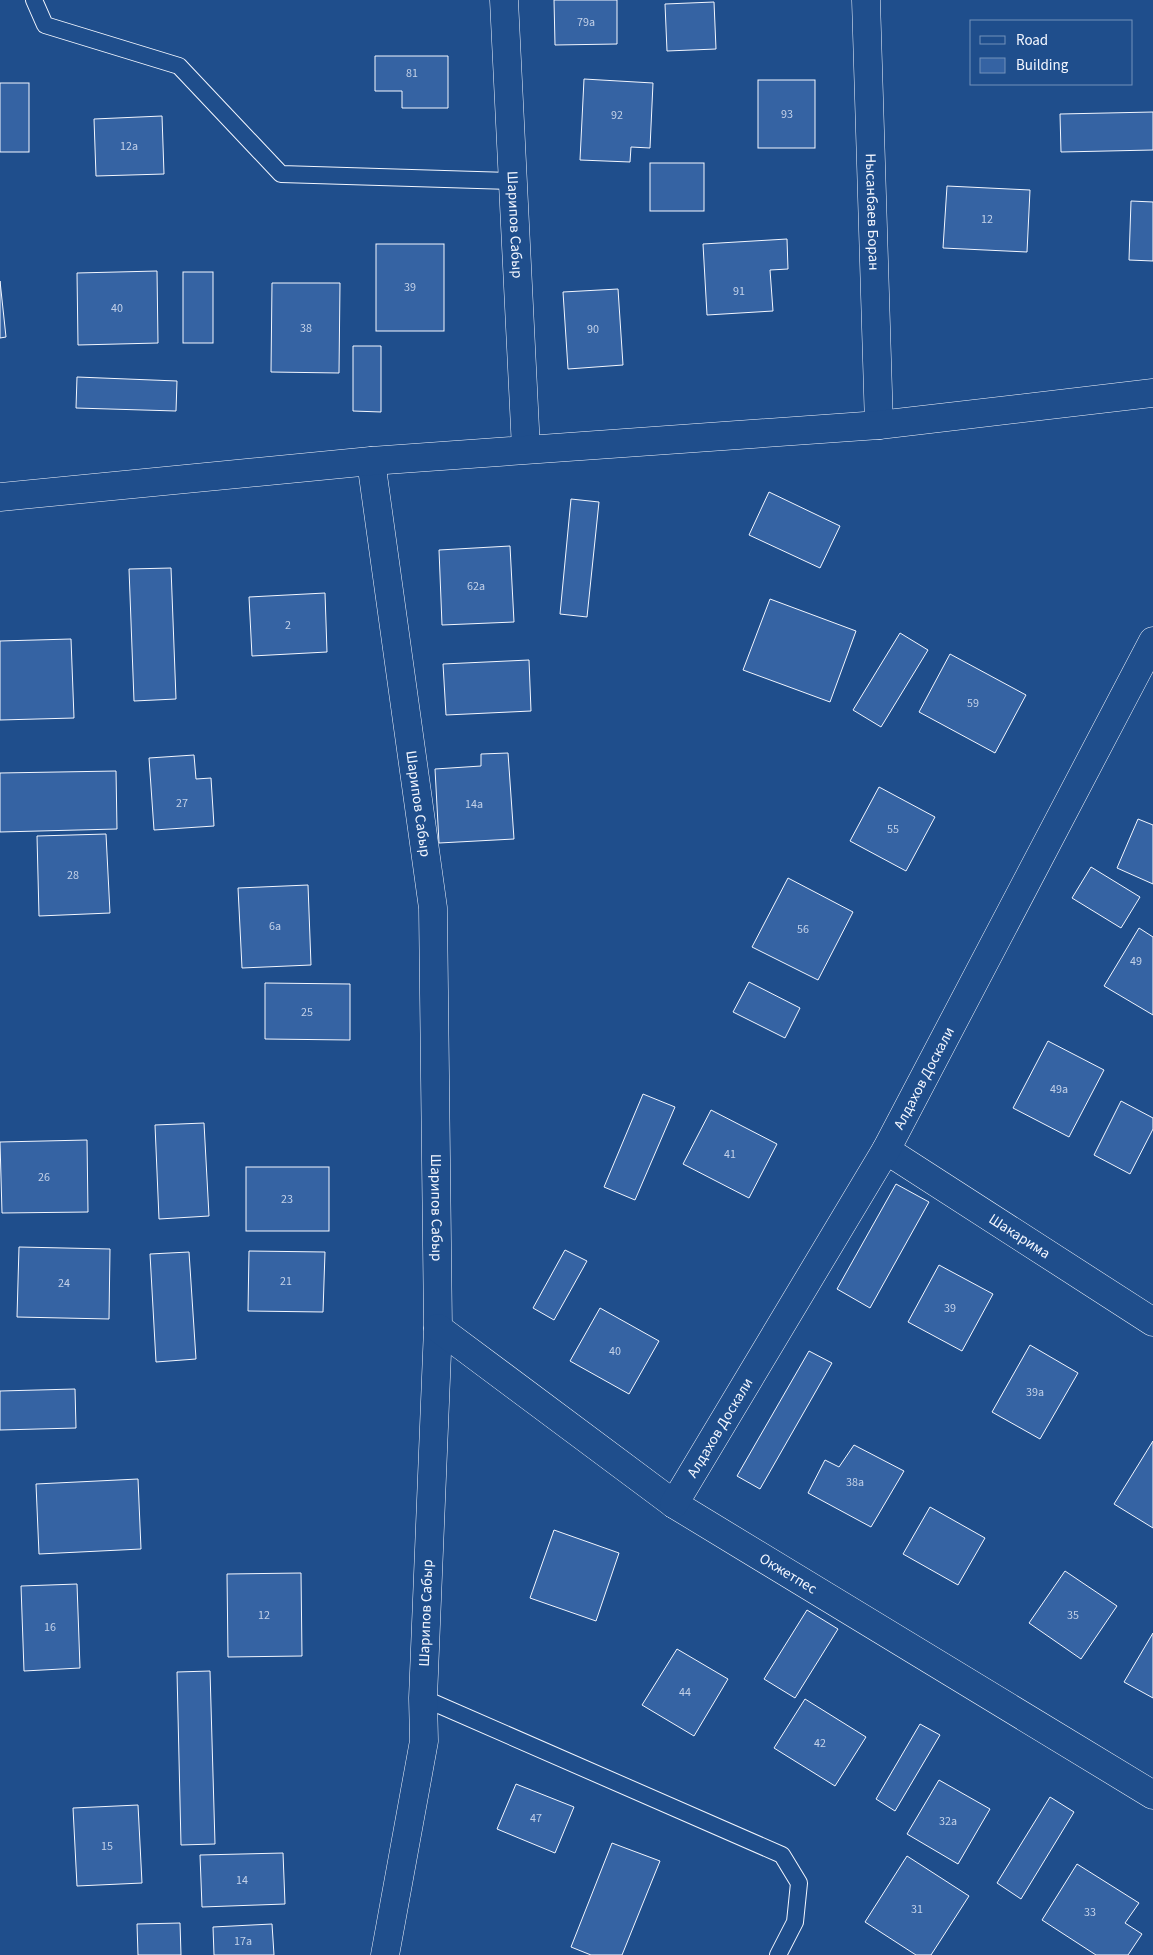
<svg xmlns="http://www.w3.org/2000/svg" width="1153" height="1955" font-family="'Source Sans 3',sans-serif">
<style>
.building{fill:#3563a3;stroke:#f2f6ff}
.lines{fill:none;stroke-linecap:round;stroke-linejoin:round}
.lane-casing{stroke:#f2f6ff;stroke-width:18}
.street-casing{stroke:#f2f6ff;stroke-width:29}
.lane{stroke:#1f4e8c;stroke-width:16}
.street{stroke:#1f4e8c;stroke-width:28}
.labels{text-anchor:middle;dominant-baseline:central;stroke-width:4;stroke-linejoin:round;paint-order:stroke}
.number-label{font-size:12px;fill:#c3d1e8}
.street-label{font-size:15px;fill:#f2f6ff;stroke:#1f4e8c}
</style>
<rect width="100%" height="100%" fill="#1f4e8c"/>
<g class="building">
<path d="M554,0h63v44l-62,1z"/>
<path d="M714,2l2,47 -49,2 -2,-47z"/>
<path d="M375,56h73v52h-46v-17h-27z"/>
<path d="M584,79l69,4 -3,65 -19,-1 -1,15 -50,-2z"/>
<rect x="758" y="80" width="57" height="68"/>
<rect x="0" y="83" width="29" height="69"/>
<path d="M1153,112v38l-92,2 -1,-38z"/>
<path d="M162,116l2,58 -68,2 -2,-57z"/>
<rect x="650" y="163" width="54" height="48"/>
<path d="M947,186l83,4 -3,62 -84,-4z"/>
<path d="M1131,201l22,1v59l-24,-1z"/>
<path d="M787,239l1,30 -18,1 3,41 -66,4 -4,-71z"/>
<rect x="376" y="244" width="68" height="87"/>
<path d="M157,271l1,72 -80,2 -1,-72z"/>
<rect x="183" y="272" width="30" height="71"/>
<path d="M0,281l6,56 -6,1z"/>
<path d="M272,283h68l-1,90 -68,-1z"/>
<path d="M618,289l5,76 -55,4 -5,-77z"/>
<path d="M353,346h28v66l-28,-1z"/>
<path d="M77,377l100,4 -1,30 -100,-3z"/>
<path d="M769,492l71,34 -20,42 -71,-33z"/>
<path d="M571,499l28,3 -12,115 -27,-3z"/>
<path d="M510,546l4,76 -72,3 -3,-75z"/>
<path d="M171,568l5,131 -42,2 -5,-132z"/>
<path d="M325,593l2,59 -75,4 -3,-59z"/>
<path d="M770,599l86,32 -26,71 -87,-32z"/>
<path d="M900,633l28,17 -47,77 -28,-17z"/>
<path d="M71,639l3,79 -74,2v-79z"/>
<path d="M950,654l76,41 -31,58 -76,-41z"/>
<path d="M529,660l2,51 -85,4 -3,-51z"/>
<path d="M508,753l6,86 -75,4 -4,-74 46,-3v-12z"/>
<path d="M194,755l2,24 15,-1 3,48 -60,4 -5,-72z"/>
<path d="M116,771l1,58 -117,3v-59z"/>
<path d="M879,787l56,30 -29,54 -56,-30z"/>
<path d="M1138,819l15,6v59l-36,-16z"/>
<path d="M106,834l4,79 -71,3 -2,-80z"/>
<path d="M1091,867l49,30 -19,31 -49,-30z"/>
<path d="M788,878l65,34 -35,68 -66,-33z"/>
<path d="M308,885l3,80 -69,3 -4,-80z"/>
<path d="M1139,928l14,9v78l-49,-29z"/>
<path d="M749,982l51,26 -15,30 -52,-26z"/>
<path d="M265,983l85,1v56l-85,-1z"/>
<path d="M1048,1041l56,29 -35,67 -56,-29z"/>
<path d="M643,1094l32,13 -40,93 -31,-13z"/>
<path d="M1121,1101l32,17v11l-23,45 -36,-19z"/>
<path d="M711,1110l66,34 -28,54 -66,-34z"/>
<path d="M204,1123l5,93 -50,3 -4,-94z"/>
<path d="M87,1140l1,72 -86,1 -2,-71z"/>
<rect x="246" y="1167" width="83" height="64"/>
<path d="M896,1184l33,18 -59,106 -33,-19z"/>
<path d="M19,1247l91,2 -1,70 -92,-2z"/>
<path d="M565,1250l22,11 -33,59 -21,-12z"/>
<path d="M249,1251l76,1 -2,60 -75,-1z"/>
<path d="M189,1252l7,107 -40,3 -6,-108z"/>
<path d="M939,1265l54,29 -31,57 -54,-29z"/>
<path d="M600,1308l59,33 -30,53 -59,-33z"/>
<path d="M1030,1345l48,28 -38,66 -48,-27z"/>
<path d="M809,1351l23,12 -72,126 -23,-13z"/>
<path d="M75,1389l1,39 -76,2v-39z"/>
<path d="M1153,1441v87l-39,-24z"/>
<path d="M854,1445l50,26 -33,56 -63,-34 17,-33 14,7z"/>
<path d="M138,1479l3,70 -102,5 -3,-70z"/>
<path d="M930,1507l55,31 -27,47 -55,-31z"/>
<path d="M554,1530l65,23 -23,68 -66,-23z"/>
<path d="M1065,1571l52,35 -36,53 -52,-36z"/>
<path d="M301,1573l1,83 -74,1 -1,-83z"/>
<path d="M77,1584l3,84 -56,3 -3,-85z"/>
<path d="M807,1610l31,19 -43,69 -31,-19z"/>
<path d="M1153,1633v65l-29,-16z"/>
<path d="M677,1649l51,30 -34,57 -52,-31z"/>
<path d="M210,1671l5,173 -34,1 -4,-173z"/>
<path d="M805,1699l61,38 -31,49 -61,-38z"/>
<path d="M920,1724l20,11 -45,76 -19,-12z"/>
<path d="M939,1780l51,29 -32,55 -51,-30z"/>
<path d="M516,1784l58,23 -19,46 -58,-24z"/>
<path d="M1050,1797l24,15 -53,87 -24,-16z"/>
<path d="M138,1805l4,78 -65,3 -4,-78z"/>
<path d="M612,1843l48,18 -38,94h-31l-20,-8z"/>
<path d="M283,1853l2,51 -83,3 -2,-52z"/>
<path d="M907,1856l62,40 -38,59h-15l-51,-33z"/>
<path d="M1077,1864l62,39 -14,20 17,11 -14,21h-32l-54,-35z"/>
<path d="M180,1923l1,32h-43l-1,-31z"/>
<path d="M272,1924l2,31h-60l-1,-28z"/>
</g>
<g class="lines">
<g class="lane-casing">
<g id="lane">
<path d="M34,0l11,25 134,41 102,108 232,7"/>
<path d="M423,1698l359,157 17,28 -4,39 -17,33"/>
</g>
</g>
<g class="street-casing">
<g id="street">
<path id="s1" d="M504,0l22,449"/>
<path id="s2" d="M866,0l13,425"/>
<path id="s3" d="M371,461l62,447 5,420 -15,370 1,43 -39,214"/>
<path d="M0,497l371,-36 508,-36 274,-32"/>
<path id="s4" d="M886,1150l267,172"/>
<path id="s5" d="M438,1328l236,176 479,291"/>
<path id="s6" d="M674,1504l212,-354 267,-509"/>
</g>
</g>
<use href="#lane" class="lane"/>
<use href="#street" class="street"/>
</g>
<g class="labels">
<g class="number-label">
<text x="586" y="22">79а</text>
<text x="412" y="73">81</text>
<text x="787" y="114">93</text>
<text x="617" y="115">92</text>
<text x="129" y="146">12а</text>
<text x="987" y="219">12</text>
<text x="410" y="287">39</text>
<text x="739" y="291">91</text>
<text x="117" y="308">40</text>
<text x="306" y="328">38</text>
<text x="593" y="329">90</text>
<text x="476" y="586">62а</text>
<text x="288" y="625">2</text>
<text x="973" y="703">59</text>
<text x="182" y="803">27</text>
<text x="474" y="804">14а</text>
<text x="893" y="829">55</text>
<text x="73" y="875">28</text>
<text x="275" y="926">6а</text>
<text x="803" y="929">56</text>
<text x="1136" y="961">49</text>
<text x="307" y="1012">25</text>
<text x="1059" y="1089">49а</text>
<text x="730" y="1154">41</text>
<text x="44" y="1177">26</text>
<text x="287" y="1199">23</text>
<text x="286" y="1281">21</text>
<text x="64" y="1283">24</text>
<text x="950" y="1308">39</text>
<text x="615" y="1351">40</text>
<text x="1035" y="1392">39а</text>
<text x="855" y="1482">38а</text>
<text x="264" y="1615">12</text>
<text x="1073" y="1615">35</text>
<text x="50" y="1627">16</text>
<text x="685" y="1692">44</text>
<text x="820" y="1743">42</text>
<text x="536" y="1818">47</text>
<text x="948" y="1821">32а</text>
<text x="107" y="1846">15</text>
<text x="242" y="1880">14</text>
<text x="917" y="1909">31</text>
<text x="1090" y="1912">33</text>
<text x="243" y="1941">17а</text>
</g>
<g class="street-label">
<text stroke="none"><textPath href="#s2" startOffset="212">Нысанбаев Боран</textPath></text>
<text stroke="none"><textPath href="#s1" startOffset="225">Шарипов Сабыр</textPath></text>
<text stroke="none"><textPath href="#s3" startOffset="346">Шарипов Сабыр</textPath></text>
<text stroke="none"><textPath href="#s6" startOffset="494">Алдахов Доскали</textPath></text>
<text stroke="none"><textPath href="#s3" startOffset="751">Шарипов Сабыр</textPath></text>
<text stroke="none"><textPath href="#s4" startOffset="159">Шакарима</textPath></text>
<text stroke="none"><textPath href="#s6" startOffset="89">Алдахов Доскали</textPath></text>
<text stroke="none"><textPath href="#s5" startOffset="428">Окжетпес</textPath></text>
<text transform="translate(426 1613) rotate(-88)">Шарипов Сабыр</text>
</g>
</g>
<rect x="970" y="20" width="162" height="65" fill="#1f4e8c" stroke="#7391ba"/>
<rect x="980" y="36" width="25" height="8" fill="#1f4e8c" stroke="#7391ba"/>
<text x="1016" y="45" font-size="15" fill="#f2f6ff">Road</text>
<rect x="980" y="58" width="25" height="15" fill="#3563a3" stroke="#7391ba"/>
<text x="1016" y="70" font-size="15" fill="#f2f6ff">Building</text>
</svg>
